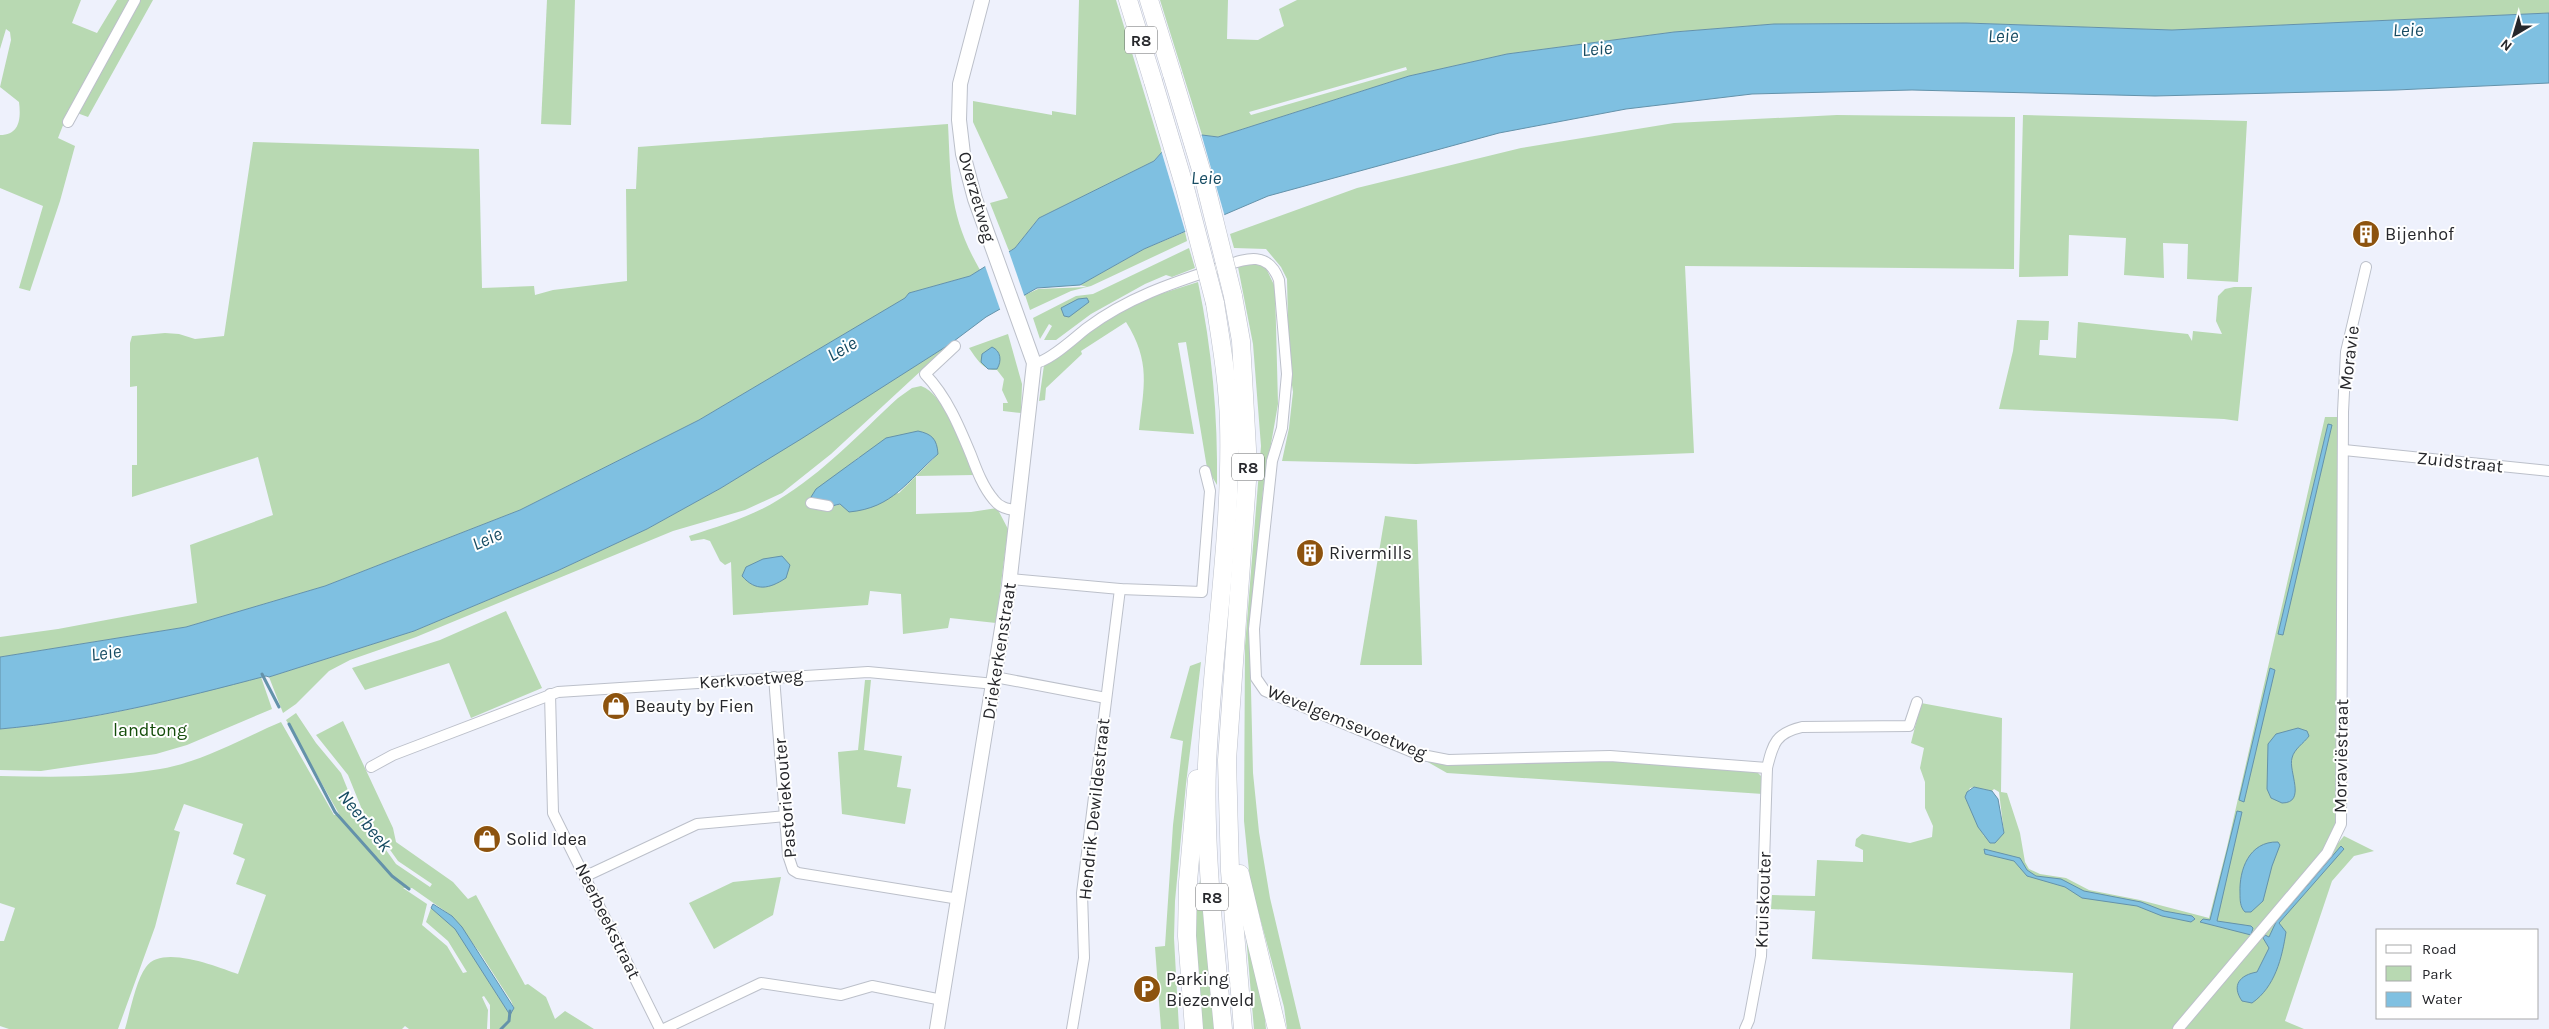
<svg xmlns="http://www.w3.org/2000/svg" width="2549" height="1029" font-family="Karla,sans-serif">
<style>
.green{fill:#b8d9b2;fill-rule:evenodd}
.water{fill:#7fc0e1;stroke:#6492aa}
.pier{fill:#eef1fc}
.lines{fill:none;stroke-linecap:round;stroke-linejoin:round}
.stream{stroke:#6492aa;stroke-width:3}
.street-casing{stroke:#bcc0ca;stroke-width:12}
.secondary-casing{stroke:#bcc0ca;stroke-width:16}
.highway-casing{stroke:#bcc0ca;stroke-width:19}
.street{stroke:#fff;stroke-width:10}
.secondary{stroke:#fff;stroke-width:14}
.highway{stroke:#fff;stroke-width:18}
.highway-bridge-casing{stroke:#bcc0ca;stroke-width:19;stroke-linecap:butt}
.highway-bridge{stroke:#fff;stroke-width:18}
.labels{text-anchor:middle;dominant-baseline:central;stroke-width:4;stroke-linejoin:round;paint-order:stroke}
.shield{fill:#fff;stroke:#67686b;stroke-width:1}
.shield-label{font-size:16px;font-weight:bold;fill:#26272b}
.street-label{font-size:18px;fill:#26272b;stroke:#fff}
.poi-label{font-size:18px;fill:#26272b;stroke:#fff;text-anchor:start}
.park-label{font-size:18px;fill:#134c09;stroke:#fff}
.water-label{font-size:19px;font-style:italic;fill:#174c63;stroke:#fff}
</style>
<rect width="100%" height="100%" fill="#eef1fc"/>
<g class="green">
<path d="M0,0h81l-9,23 25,10 20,-33h36l-65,117 -19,-7 -11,28 17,8 -15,55 -30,90 -11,-3 24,-82 -43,-18v-53c20,0 21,-17 19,-33l-19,-15 11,-47 -1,-8 -4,-3 -6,20z"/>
<path d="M547,0h28l-4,125 -30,-1z"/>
<path d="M1079,0h37l46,152 -8,9 -115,57 -24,30 -6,3 -19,-48 18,-5 -35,-76v-21l79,14v-4l24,4z"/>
<path d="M1160,0h68l-1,39 31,1 26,-14 -5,-17 18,-9h1252v13l-377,17 -206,-7 -192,1 -100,8 -167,22 -98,22 -191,61 -16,-2zM1406,67l1,3 -156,45 -2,-3z"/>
<path d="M1837,115l178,2 -1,152 -329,-3 9,187 -278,11 -134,-3 7,-33 4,-36 -4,-28 -2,-85 -6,-12 -15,-18 -32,-1 -4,-14 127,-46 164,-40 153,-25z"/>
<path d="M2023,115l224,6 -9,161 -51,-3 1,-35 -25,-1 1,35 -40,-3 2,-37 -57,-3 -1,41 -49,1z"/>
<path d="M948,124c3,59 1,92 32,146l-10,6 -61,17 -3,5 -207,122 -179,90 -195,76 -139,41 -186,30v-20l58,-8 139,-26 -7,-58 83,-30 -15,-58 -126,40v-32h5v-79l-7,1v-44l2,-7 33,-3 14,1 16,5 29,-3 29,-194 226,7 3,139 52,-2 1,9 18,-5 74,-9 -1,-92h10l2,-42z"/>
<path d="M1185,232l2,9 -96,45 -20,5 -41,19 -5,-15 13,-6 49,-2 -7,-2 64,-36z"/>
<path d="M1189,248l6,20 -23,9 -6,-2 -21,9 -54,30 -35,26h-12l8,-14 -3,-2 -9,15 -7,-21 43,-22 17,-2z"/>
<path d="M1257,263l9,5 9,19 3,117 -15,86 -13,157 3,126 6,59 11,66 31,131h-14l-3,-22 -34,-126 -6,-60 1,-175 16,-200 -8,-102 -15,-77z"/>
<path d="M1198,282c14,67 20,134 19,203l-10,-17 -21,-126 -8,1 16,91 -55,-4c5,-44 12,-68 -13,-108l-45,29 1,3 -36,34 -1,12 -6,1 5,-36 11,-5 39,-32 41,-26z"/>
<path d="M2234,287h18l-14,134 -14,-2 -225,-10 14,-58 4,-31 32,1 -1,19h-8l-1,15 37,3 2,-36 110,12 4,7 1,-10 29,3 -6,-13 2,-25 7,-7z"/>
<path d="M1008,334l14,50 -1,29 -18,-2v-8h5l-6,-13 2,-11 -7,-9c-14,1 -20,-11 -28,-22z"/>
<path d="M950,344l-119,110 -49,39 -37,17 -72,21 -257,106 -66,23 -21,11 -33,33 -13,9 -14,-36 145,-46 143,-60 90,-42 74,-41z"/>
<path d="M921,386c24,7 43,67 53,89l-58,1v38l55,-2 26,-4 11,21 -12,94 -46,-5 -2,10 -45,6 -2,-40 -31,-3 -2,14 -135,10 -2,-53 -6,3 -5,-4 -10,-20 -6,-2 -13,2 -2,-5c30,-10 62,-19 89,-36 45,-27 82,-67 120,-102l14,-10zM938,454l-39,39 -71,14 13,-35 18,-15z"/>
<path d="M2325,417h13v404l-12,28 -154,180h-102l3,-56 -261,-14 3,-48 -44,-2 1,-14 43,1 2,-36 46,2v-12l-8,-4 1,-7 6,-5 48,9 22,-6 1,-11 -8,-18v-26l-5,-14 4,-20 -13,-5 10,-40 81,15 -1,74 6,1 13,40 5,29 4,7 11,5 26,4 23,12 51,10 69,18 18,-71zM1974,787l18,4 2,-2 5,3 5,41 -20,3 -19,-39 5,-9z"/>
<path d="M1385,516l32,4 5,145h-62z"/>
<path d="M506,611l36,77 -71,30 -22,-55 -84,27 -13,-22 88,-28z"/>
<path d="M1201,662l-15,122 -11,117 -1,37 5,91h-18l-6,-82 10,-1 8,-121 10,-84 -13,-3 20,-72z"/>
<path d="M261,677l11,32 -85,36 -31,9 -115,17 -41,-1v-41c88,-7 175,-29 261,-52z"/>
<path d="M865,680h6l-7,70 38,6 -5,31 14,2 -6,35 -63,-10 -4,-62 20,-2z"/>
<path d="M296,713l20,30 25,30 13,32 42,59 34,23 2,-3 -34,-23 -35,-49 -15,-37 -32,-40 27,-14 50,107 3,14 57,40 15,17 8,-4 49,90 3,-1 18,13 9,22 10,-8 29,18h-104v-24l-6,-9 -2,1 6,13 -1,19h-78l-4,-3 -3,3h-277c5,-17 11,-49 21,-62 16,-23 71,0 92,7l28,-79 -30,-11 9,-25 -12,-5 10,-30 -59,-20 -10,26 6,2 -25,95 -37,102h-109l-9,-3v-85h4l11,-33 -15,-5v-127c53,1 108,2 160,-7 42,-7 83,-31 121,-47l53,93 5,-1 -53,-94zM403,888h9l40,28 28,37 31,48 3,7 -4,7 -55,-87 -24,-20 -5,14 22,19 19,31 -4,1 -16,-27 -25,-21 5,-21z"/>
<path d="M1577,759l91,4 89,9 4,4 2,18 -316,-21 -21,-12 13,2z"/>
<path d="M2344,836l30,15 -20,5 -22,25 -47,140 19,8h-121z"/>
<path d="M1201,873l13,156h-16l-4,-107z"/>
<path d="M781,877l-8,38 -59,34 -25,-46 44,-21z"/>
<path d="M1246,935l17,65 3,29h-12z"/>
</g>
<g class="water">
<path d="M2549,13v70l-153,7 -241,6 -243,-6 -160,4 -126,15 -127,24 -231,63 -124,53 -64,36 -43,3 -51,29 -36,27 -149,95 -80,49 -74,41 -90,42 -143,60 -145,46 -3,-1c-87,23 -176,45 -266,53v-72l186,-30 139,-41 195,-76 179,-90 206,-122 4,-5 61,-17 45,-28 24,-30 115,-57 8,-9 40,-17 16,2 191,-61 98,-22 167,-22 100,-8 192,-1 206,7z"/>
<path d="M1087,298l2,4 -20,15 -5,-1 -3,-8 17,-9z"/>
<path d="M992,347c9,4 10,14 5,22h-9l-7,-7 1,-8z"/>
<path d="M2328,424l4,1 -49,210 -5,-1z"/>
<path d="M918,431c14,3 19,8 20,23 -31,27 -45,54 -89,58l-9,-8 -12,3 -17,-2v-8l5,-8 70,-51z"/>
<path d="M782,556l8,9 -4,13c-17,11 -30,14 -44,-2l4,-9 17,-8z"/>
<path d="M2270,668l5,2 -31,132 -5,-2z"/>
<path d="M2298,728l9,3 2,5c-5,7 -15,13 -17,22 -4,13 15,45 -10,45l-11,-5 -4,-9 1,-45 8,-10z"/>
<path d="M1974,787l18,4 6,8 6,34 -9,10h-5l-12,-16 -13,-30 2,-5z"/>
<path d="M2237,811l5,1 -25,109 34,5 2,2 -2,7 -51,-13 3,-3 7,1z"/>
<path d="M2278,842l2,3 -8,21 -9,35 -12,11h-6c-5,-5 -5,-12 -5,-19 -1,-23 9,-52 38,-51z"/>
<path d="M2341,846l3,3 -65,74 7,9c-4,26 -11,55 -34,71l-10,-2c-11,-16 -2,-26 15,-29l12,-24 -6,-10 2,-3 4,2 7,-15z"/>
<path d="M1984,849l36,9 7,12 9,6 25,3 23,12 57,11 23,9 28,5 3,3 -4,3 -29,-6 -25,-10 -55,-8 -17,-11 -38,-11 -13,-15 -29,-7z"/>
<path d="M433,904l19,12 10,11 52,81 -4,7 -55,-86 -24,-21z"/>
</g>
<g class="pier">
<path d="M1201,133l24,84 -39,17 -25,-84z"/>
<path d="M1008,249l17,49 -24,14 -17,-49z"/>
</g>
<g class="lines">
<g class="stream">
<path d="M262,674l17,33"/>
<path d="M289,724l46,88 57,64 17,13"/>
<path d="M501,1029l8,-8 1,-10"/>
</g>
<g class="street-casing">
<g id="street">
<path d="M68,122l67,-122"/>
<path d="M955,346l-30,28c22,23 34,52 46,81 6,16 12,32 23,45 6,8 14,9 24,11"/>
<path d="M1034,363c14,0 41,-26 53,-35 40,-30 85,-45 131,-60 25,-8 49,-20 61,12l8,94 -5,54 -10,33 -18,168 2,49 9,13 152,63 31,6 162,-4 157,12"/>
<path d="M2344,450l205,21"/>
<path d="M811,503l17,3"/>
<path d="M1010,579l110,10 82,3 8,-101 -5,-20"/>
<path d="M774,677l14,178 5,15 5,3 161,26"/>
<path d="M995,677l111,21"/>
<path d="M550,694l3,119 107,216"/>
<path d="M371,767l22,-12 165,-63 310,-20 127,12"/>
<path d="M586,876l111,-52 89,-8"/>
<path d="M664,1029l97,-46 80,12 31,-9 70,14"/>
<path d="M1072,1029l12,-71 -2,-65 38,-304"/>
<path d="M1745,1029l4,-9 12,-64 6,-188c6,-25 9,-35 35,-41l107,-1 8,-24"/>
<path d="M2178,1029l149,-176 14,-29 2,-412 3,-60 20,-85"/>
</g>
</g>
<g class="secondary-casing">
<path id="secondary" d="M937,1029l72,-444 25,-222 -59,-164 -12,-45 -4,-34 1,-36 22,-84"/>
</g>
<g class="highway-casing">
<g id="highway">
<path d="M1128,0l25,81"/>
<path d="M1149,0l23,74"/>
<path d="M1233,296l8,45 7,126 -21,293 3,111 13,158"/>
<path d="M1215,303c6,39 13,79 14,120 3,114 -17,228 -22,342 -3,88 8,177 16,264"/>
<path d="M1240,874l37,155"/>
<path d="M1194,1029l-7,-93 1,-54 9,-103"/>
</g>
</g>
<use href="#street" class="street"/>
<use href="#secondary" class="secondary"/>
<use href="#highway" class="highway"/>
<g class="highway-bridge-casing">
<g id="highway-bridge">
<path d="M1172,74l33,109 28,113"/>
<path d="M1153,81l32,107 30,115"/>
</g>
</g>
<use href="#highway-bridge" class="highway-bridge"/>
</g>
<defs>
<g id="building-disc" transform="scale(1.4375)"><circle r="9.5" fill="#8d530e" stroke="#fff"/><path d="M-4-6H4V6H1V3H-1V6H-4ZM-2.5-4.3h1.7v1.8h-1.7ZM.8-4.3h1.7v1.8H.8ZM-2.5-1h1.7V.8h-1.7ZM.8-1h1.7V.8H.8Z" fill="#fff"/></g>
<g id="shop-disc" transform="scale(1.4375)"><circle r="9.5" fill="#8d530e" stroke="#fff"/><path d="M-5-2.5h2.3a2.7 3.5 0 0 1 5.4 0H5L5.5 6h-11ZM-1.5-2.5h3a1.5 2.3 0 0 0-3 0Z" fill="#fff"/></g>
<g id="parking-disc" transform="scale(1.4375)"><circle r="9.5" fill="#8d530e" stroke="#fff"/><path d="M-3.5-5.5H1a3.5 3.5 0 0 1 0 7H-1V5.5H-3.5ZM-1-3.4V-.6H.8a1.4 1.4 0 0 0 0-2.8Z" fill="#fff"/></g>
</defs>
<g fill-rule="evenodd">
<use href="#building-disc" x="2366" y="234"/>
<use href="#building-disc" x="1310" y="553"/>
<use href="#shop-disc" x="616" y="706"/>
<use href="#shop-disc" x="487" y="839"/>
<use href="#parking-disc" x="1147" y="989"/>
</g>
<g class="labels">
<g class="shield">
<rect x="1125" y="26.5" width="32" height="27" rx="4"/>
<rect x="1232" y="453.5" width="32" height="27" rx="4"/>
<rect x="1196" y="883.5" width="32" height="27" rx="4"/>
</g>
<g class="shield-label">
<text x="1141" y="40">R8</text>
<text x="1248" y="467">R8</text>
<text x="1212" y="897">R8</text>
</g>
<g class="street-label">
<text transform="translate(977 197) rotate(74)">Overzetweg</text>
<text transform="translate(2349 358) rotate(-83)">Moravie</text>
<text transform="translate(2460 462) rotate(6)">Zuidstraat</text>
<text transform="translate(999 651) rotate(-81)">Driekerkenstraat</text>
<text transform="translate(751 679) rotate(-4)">Kerkvoetweg</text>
<text transform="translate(1347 722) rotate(22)">Wevelgemsevoetweg</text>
<text transform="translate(2341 756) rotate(-89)">Moraviëstraat</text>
<text transform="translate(785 798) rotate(-95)">Pastoriekouter</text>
<text transform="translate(1094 809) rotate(-84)">Hendrik Dewildestraat</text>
<text transform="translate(1763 900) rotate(-88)">Kruiskouter</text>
<text transform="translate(608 921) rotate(64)">Neerbeekstraat</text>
</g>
<g class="poi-label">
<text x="2385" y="234">Bijenhof</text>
<text x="1329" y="553">Rivermills</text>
<text x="635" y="706">Beauty by Fien</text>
<text x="506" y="839">Solid Idea</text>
<text x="1166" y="979">Parking<tspan x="1166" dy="21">Biezenveld</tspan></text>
</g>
<g class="park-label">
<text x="150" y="730">landtong</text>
</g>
<g class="water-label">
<text transform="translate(2408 30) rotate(-1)">Leie</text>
<text transform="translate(2003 36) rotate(-1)">Leie</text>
<text transform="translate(1597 49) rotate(-5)">Leie</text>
<text x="1206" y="178">Leie</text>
<text transform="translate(842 349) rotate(-30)">Leie</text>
<text transform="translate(487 539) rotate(-24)">Leie</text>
<text transform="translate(106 653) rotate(-8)">Leie</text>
<text transform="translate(365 821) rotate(51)">Neerbeek</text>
</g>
</g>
<rect x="2376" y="929" width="162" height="90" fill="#ffffff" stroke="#a8a9aa"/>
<rect x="2386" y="945" width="25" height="8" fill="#ffffff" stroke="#a8a9aa"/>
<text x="2422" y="954" font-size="15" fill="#26272b">Road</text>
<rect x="2386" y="966" width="25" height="15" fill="#b8d9b2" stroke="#a8a9aa"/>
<text x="2422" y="979" font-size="15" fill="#26272b">Park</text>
<rect x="2386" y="992" width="25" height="15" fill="#7fc0e1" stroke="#a8a9aa"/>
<text x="2422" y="1004" font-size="15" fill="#26272b">Water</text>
<g transform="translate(2514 35) rotate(218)" stroke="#ffffff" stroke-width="4" paint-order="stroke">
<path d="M0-4L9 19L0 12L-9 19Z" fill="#26272b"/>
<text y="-8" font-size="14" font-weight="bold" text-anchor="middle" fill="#26272b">N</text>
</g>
</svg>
